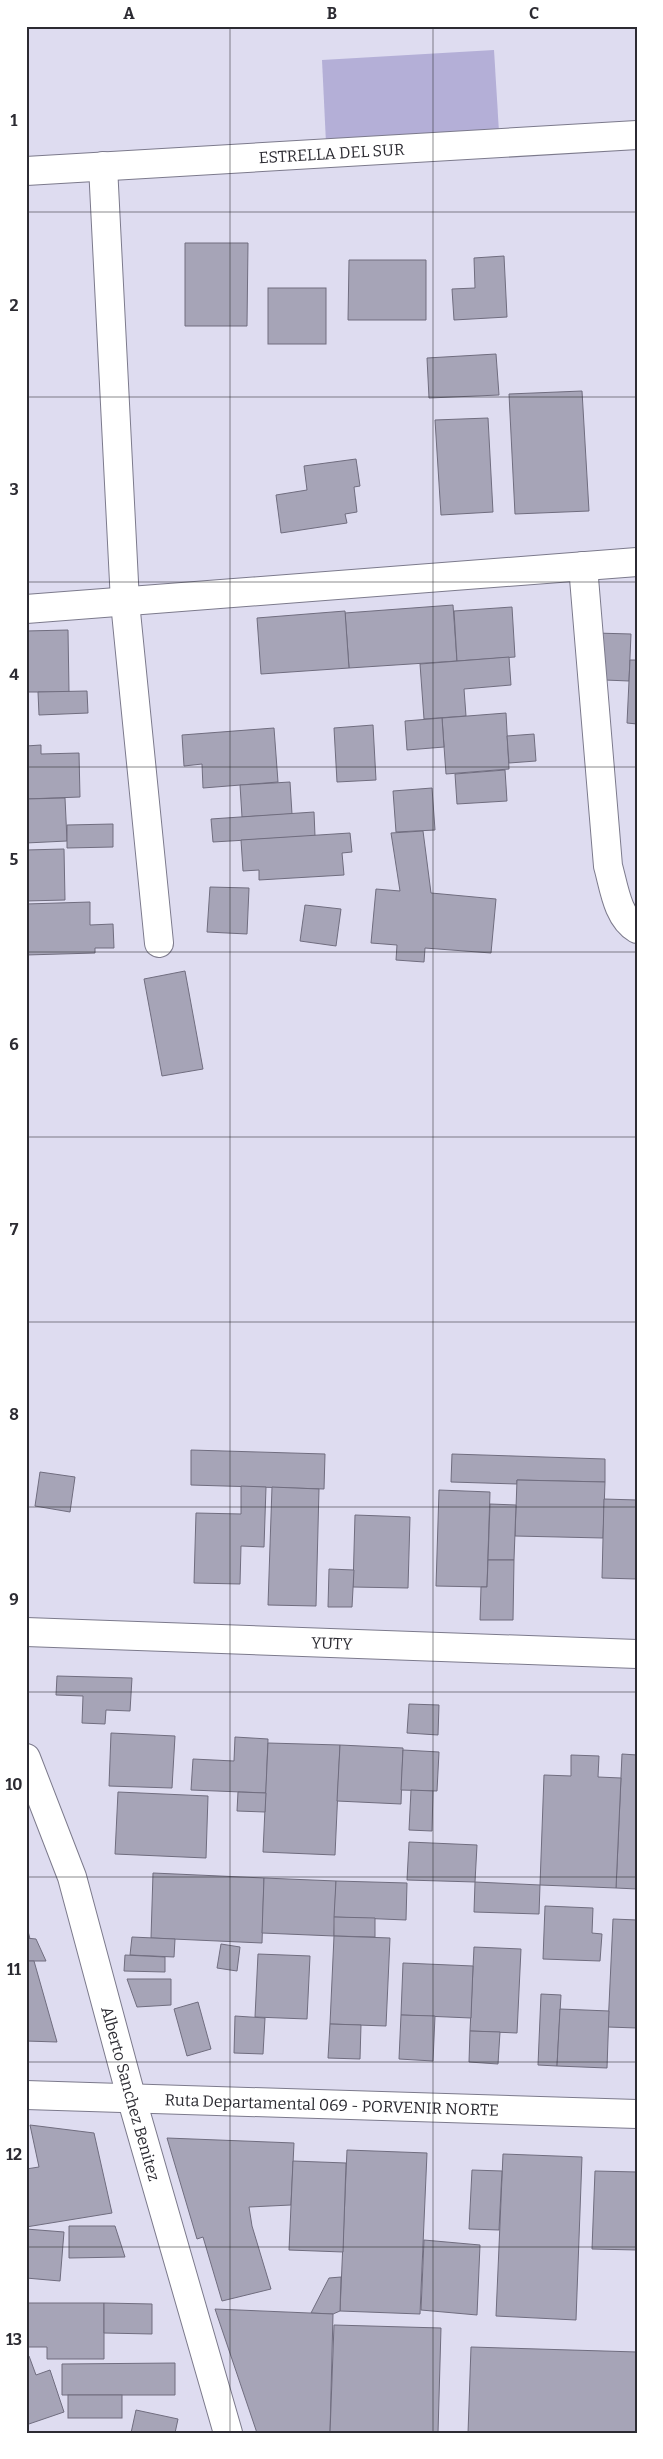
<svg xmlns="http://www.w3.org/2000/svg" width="663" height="2459" font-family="Bitter,serif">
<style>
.green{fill:#b4afd7}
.building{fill:#a6a4b7;stroke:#706d7f}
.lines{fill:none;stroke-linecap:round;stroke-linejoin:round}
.minor-casing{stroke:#7c7a8c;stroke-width:30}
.major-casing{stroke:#7c7a8c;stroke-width:30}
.minor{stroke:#fff;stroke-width:28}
.major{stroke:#fff;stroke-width:28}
.grid{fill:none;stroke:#2c2b32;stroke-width:1;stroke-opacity:0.55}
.labels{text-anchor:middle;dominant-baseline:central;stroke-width:5;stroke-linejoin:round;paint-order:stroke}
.street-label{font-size:16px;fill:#2c2b32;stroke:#fff}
.neatline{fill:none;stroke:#2c2b32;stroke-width:2}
.grid-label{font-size:16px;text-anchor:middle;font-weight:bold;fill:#2c2b32}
</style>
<rect width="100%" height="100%" fill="#dedcf0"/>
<path class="green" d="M494,50l5,82 -173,11 -4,-83z"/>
<g class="building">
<path d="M185,243h63l-1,83h-62z"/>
<path d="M504,256l3,61 -53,3 -2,-31 23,-1 -1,-30z"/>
<path d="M349,260h77v60h-78z"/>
<rect x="268" y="288" width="58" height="56"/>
<path d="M496,354l3,41 -70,3 -2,-40z"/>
<path d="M582,391l7,120 -74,3 -6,-120z"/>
<path d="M488,418l5,94 -52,3 -6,-95z"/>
<path d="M356,459l4,27 -6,1 3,25 -12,2 2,9 -66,10 -5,-38 31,-5 -3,-24z"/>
<path d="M453,605l4,56 -108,7 -4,-55z"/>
<path d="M512,607l3,50 -58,4 -3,-50z"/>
<path d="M345,611l4,57 -88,6 -4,-56z"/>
<path d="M68,630l1,62h-42l-1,-61z"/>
<path d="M595,633l36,1 -2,47 -24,-1z"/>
<path d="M509,657l2,28 -47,4 2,27 -42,3 -4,-55z"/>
<path d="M630,660h7v64l-10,-1z"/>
<path d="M87,691l1,22 -49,2 -1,-23z"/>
<path d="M506,713l3,56 -63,5 -4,-56z"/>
<path d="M442,718l2,29 -37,3 -2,-29z"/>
<path d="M373,725l3,55 -39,2 -3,-54z"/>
<path d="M274,728l4,54 -75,6 -1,-24 -18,2 -2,-31z"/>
<path d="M534,734l2,27 -27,2 -2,-27z"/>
<path d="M41,745v9l38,-1 1,44 -54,2v-53z"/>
<path d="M505,770l2,31 -50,3 -2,-30z"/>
<path d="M290,782l2,32 -50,3 -2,-32z"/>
<path d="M432,788l3,42 -39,2 -3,-41z"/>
<path d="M65,798l2,43 -41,2v-44z"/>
<path d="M314,812l1,24 -102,6 -2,-23z"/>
<path d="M113,824v23l-46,1v-23z"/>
<path d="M423,831l8,62 65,6 -5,54 -66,-5 -1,14 -28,-2 1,-15 -26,-2 5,-54 24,2 -9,-58z"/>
<path d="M350,833l2,19 -10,1 2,22 -85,5v-10l-16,1 -2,-31z"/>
<path d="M64,849l1,51 -39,1v-51z"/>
<path d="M210,887l39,1 -2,46 -40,-2z"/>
<path d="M90,902v23l23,-1 1,24h-19v5l-69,2v-51z"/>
<path d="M305,905l36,4 -5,37 -36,-5z"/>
<path d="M185,971l18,98 -41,7 -18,-97z"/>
<path d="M191,1450l134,4 -1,35 -133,-4z"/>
<path d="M452,1454l153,5v23l-88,-2v4l-66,-2z"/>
<path d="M40,1472l35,5 -5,35 -35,-6z"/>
<path d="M517,1480l88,2 -2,56 -88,-2z"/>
<path d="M241,1486l25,1 -2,60 -23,-1 -1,38 -46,-1 2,-70 45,1z"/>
<path d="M272,1487l47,2 -3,117 -48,-1z"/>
<path d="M439,1490l51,2 -3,95 -51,-1z"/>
<path d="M604,1499l33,1v79l-35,-1z"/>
<path d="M490,1504l26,1 -2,55h-26z"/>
<path d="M355,1515l55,2 -2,71 -55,-1z"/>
<path d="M488,1560h26l-1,60h-33l1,-33h6z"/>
<path d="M329,1569l25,1 -2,37h-24z"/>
<path d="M57,1676l75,2 -2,33 -24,-1 -1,14 -23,-1 1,-27 -27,-1z"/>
<path d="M409,1704l30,1 -1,30 -31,-2z"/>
<path d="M111,1733l64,3 -3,52 -63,-2z"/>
<path d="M235,1737l33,2 -2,54 -75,-3 2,-31 41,2z"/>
<path d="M268,1743l72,2 -5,110 -72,-3z"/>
<path d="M340,1745l63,3 -2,56 -64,-3z"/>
<path d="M403,1750l36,2 -2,39 -36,-1z"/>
<path d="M622,1754l15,1v134l-21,-1z"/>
<path d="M571,1755l28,1 -1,21 23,1 -5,110 -76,-3 4,-110 27,1z"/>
<path d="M411,1790l22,1 -1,40 -23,-1z"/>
<path d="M118,1792l90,4 -2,62 -91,-4z"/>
<path d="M238,1792l28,1 -1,19 -28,-1z"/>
<path d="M409,1842l68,3 -2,37 -68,-2z"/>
<path d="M153,1873l111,5 -2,65 -111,-5z"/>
<path d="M264,1878l72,3 -2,55 -72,-3z"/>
<path d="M336,1881l71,2 -1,37 -72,-3z"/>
<path d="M475,1882l65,3 -1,29 -65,-2z"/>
<path d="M545,1906l48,2 -1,25 10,1 -2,27 -57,-2z"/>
<path d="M334,1917l41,1v19l-41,-1z"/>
<path d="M613,1919l24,1v108l-29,-1z"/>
<path d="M26,1923l4,16 -4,-1z"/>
<path d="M334,1936l56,2 -4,88 -56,-2z"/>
<path d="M132,1937l43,2 -1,18 -44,-2z"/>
<path d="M26,1938l10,1 10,22h-20z"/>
<path d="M221,1944l19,3 -3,24 -20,-3z"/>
<path d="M474,1947l47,2 -4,84 -47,-2z"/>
<path d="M258,1954l52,2 -3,63 -52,-2z"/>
<path d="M125,1955l40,2v15l-41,-1z"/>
<path d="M26,1961h8l23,81 -31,-1z"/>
<path d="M403,1963l70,3 -2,52 -70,-3z"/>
<path d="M127,1979h44v26l-34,2z"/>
<path d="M541,1994l20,1 -4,71 -19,-1z"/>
<path d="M198,2002l13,47 -24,7 -13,-47z"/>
<path d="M560,2009l49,2 -2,57 -50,-2z"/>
<path d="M401,2015l34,1 -2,45 -34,-2z"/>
<path d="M235,2016l30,2 -2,36 -29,-1z"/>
<path d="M330,2024l31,1 -1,34 -32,-1z"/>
<path d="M470,2031l30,1 -2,32 -29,-2z"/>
<path d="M30,2125l64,8 18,80 -86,14v-58l13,-2z"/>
<path d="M167,2138l127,5 -3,62 -42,2 3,19 19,63 -49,12 -19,-64 -6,2z"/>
<path d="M347,2150l80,3 -7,161 -80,-3z"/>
<path d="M503,2154l79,3 -6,163 -80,-4z"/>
<path d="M293,2161l53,2 -3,89 -54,-2z"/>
<path d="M472,2170l30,1 -3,59 -30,-1z"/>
<path d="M595,2171l42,1v78l-45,-1z"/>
<path d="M69,2226h46l10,31 -56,1z"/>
<path d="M26,2229l38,3 -4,49 -34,-3z"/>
<path d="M424,2240l56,5 -3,70 -56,-5z"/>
<path d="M341,2277l-1,34 -7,3 -22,-1 18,-35z"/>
<path d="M26,2303h78v56h-57v-12h-21z"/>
<path d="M104,2303l48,1v30l-48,-1z"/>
<path d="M215,2309l118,5 -3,119h-73z"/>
<path d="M334,2325l107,3 -3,105h-108z"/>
<path d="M471,2347l166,5v81h-169z"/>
<path d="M29,2356l7,19 14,-5 14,42 -38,13v-68z"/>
<path d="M175,2363v32h-113v-31z"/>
<rect x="68" y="2395" width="54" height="23"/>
<path d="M136,2410l42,9 -3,14h-44z"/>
</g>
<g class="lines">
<g class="minor-casing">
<g id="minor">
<path d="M103,166l22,436 34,341"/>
<path id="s1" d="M26,171l611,-36"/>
<path d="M583,566l25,300c6,21 9,51 29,63"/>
<path d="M26,609l611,-47"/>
<path id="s2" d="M26,1632l611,22"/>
<path id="s3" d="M26,1758l46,119 60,223 96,333"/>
</g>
</g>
<g class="major-casing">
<g id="major">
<path id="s4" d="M26,2095l611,19"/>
</g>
</g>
<use href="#minor" class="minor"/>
<use href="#major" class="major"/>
</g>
<path class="grid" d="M230,26v2407M433,26v2407M26,212h611M26,397h611M26,582h611M26,767h611M26,952h611M26,1137h611M26,1322h611M26,1507h611M26,1692h611M26,1877h611M26,2062h611M26,2247h611"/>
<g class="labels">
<g class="street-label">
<text stroke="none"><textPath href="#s1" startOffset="306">ESTRELLA DEL SUR</textPath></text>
<text stroke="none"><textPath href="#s2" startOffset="306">YUTY</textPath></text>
<text stroke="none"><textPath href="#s3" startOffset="352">Alberto Sanchez Benitez</textPath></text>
<text stroke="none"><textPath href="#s4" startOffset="306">Ruta Departamental 069 - PORVENIR NORTE</textPath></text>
</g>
</g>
<rect width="663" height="2459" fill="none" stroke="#ffffff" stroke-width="55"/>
<rect x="28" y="28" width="608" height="2404" class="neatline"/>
<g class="grid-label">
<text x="129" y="19">A</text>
<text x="332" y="19">B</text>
<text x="534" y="19">C</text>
<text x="14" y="126">1</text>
<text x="14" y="311">2</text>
<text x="14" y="495">3</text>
<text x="14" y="680">4</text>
<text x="14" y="865">5</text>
<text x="14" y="1050">6</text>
<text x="14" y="1235">7</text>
<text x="14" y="1420">8</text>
<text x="14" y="1605">9</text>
<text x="14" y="1790">10</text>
<text x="14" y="1975">11</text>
<text x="14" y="2160">12</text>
<text x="14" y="2345">13</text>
</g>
</svg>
